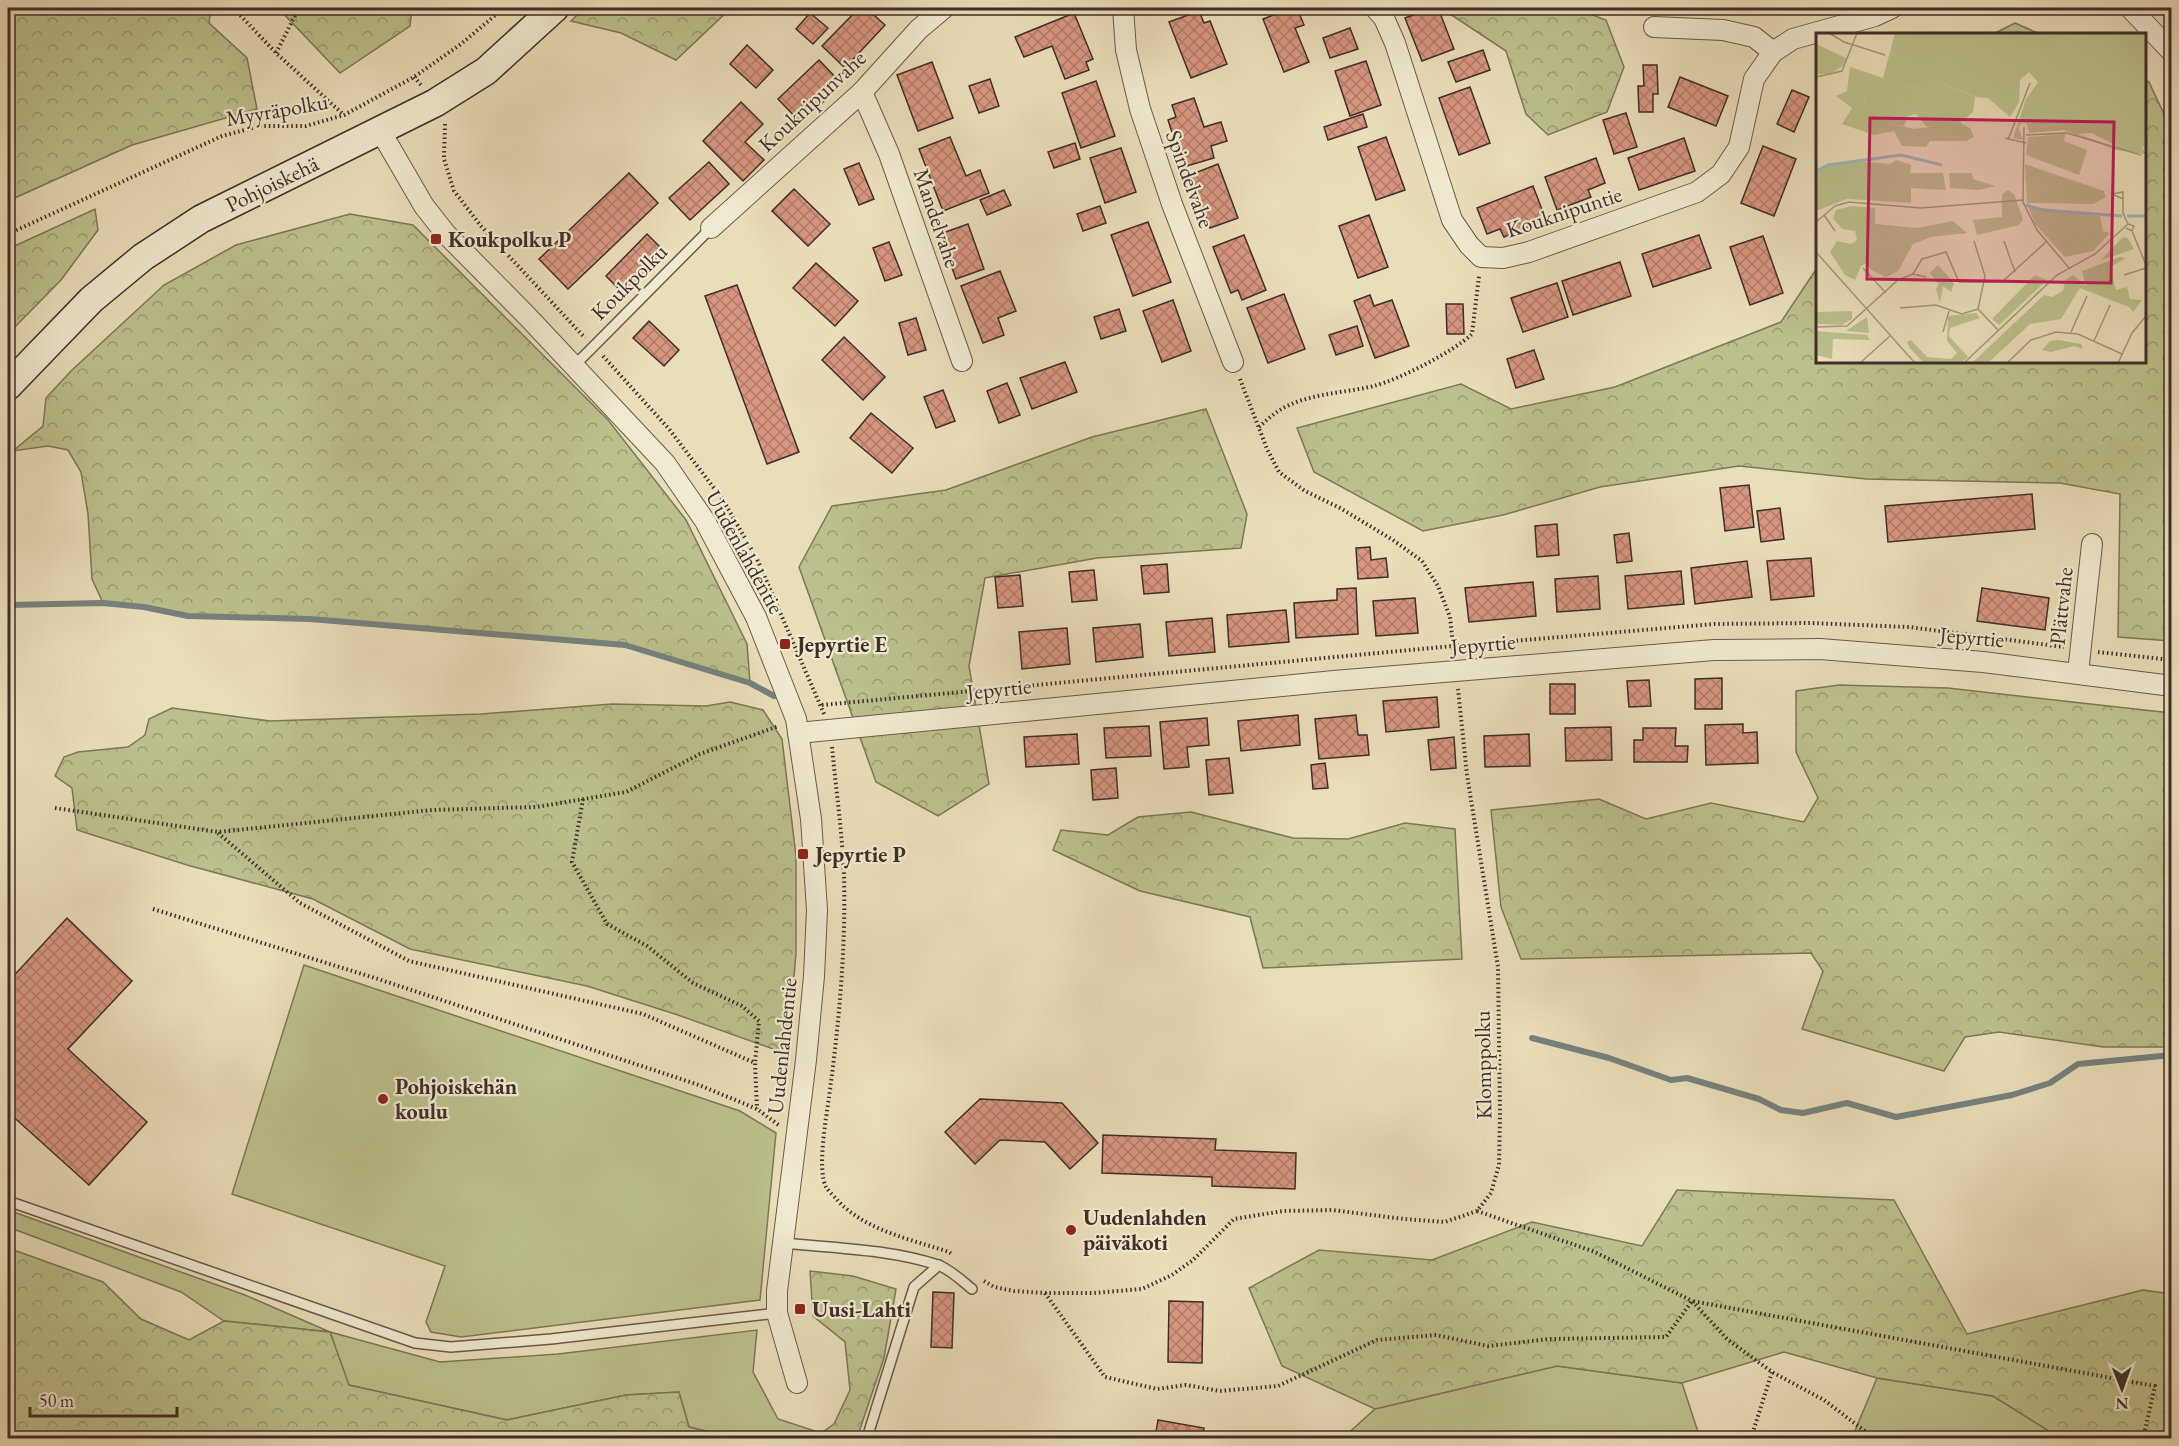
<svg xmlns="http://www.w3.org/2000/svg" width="2179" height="1446" font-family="'EB Garamond',serif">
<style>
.grass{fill:#bcc08c;stroke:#7d775a;stroke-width:1.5}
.forest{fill:url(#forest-crowns);stroke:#7d775a;stroke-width:1.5}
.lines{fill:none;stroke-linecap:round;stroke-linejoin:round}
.stream{stroke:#778180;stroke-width:6}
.building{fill:url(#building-cross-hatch);stroke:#3e2e28;stroke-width:1.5}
.lane-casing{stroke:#695a4c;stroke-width:12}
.street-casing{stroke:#695a4c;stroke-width:22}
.secondary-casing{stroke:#3e2e28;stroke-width:30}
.path{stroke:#3e2e28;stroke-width:4;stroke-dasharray:1.5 3;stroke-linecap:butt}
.lane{stroke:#f1ead2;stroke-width:9}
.street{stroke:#f1ead2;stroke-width:20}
.secondary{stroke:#f1ead2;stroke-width:27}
.poi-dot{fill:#8f2418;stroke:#f1ead2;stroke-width:2}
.labels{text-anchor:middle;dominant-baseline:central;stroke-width:4.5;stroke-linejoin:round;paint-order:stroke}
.street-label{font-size:22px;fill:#3e2e28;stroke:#f1ead2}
.poi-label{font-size:22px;font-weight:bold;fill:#3e2e28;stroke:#f1ead2;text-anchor:start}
.inset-river{fill:none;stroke:#9db9ba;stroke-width:3}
.inset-road{fill:none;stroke:#a5987f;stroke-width:1.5}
.view{fill:#c2185b;fill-opacity:0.15;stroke:#c2185b;stroke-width:3}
.inset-edge{fill:none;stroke:#3e2e28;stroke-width:3}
</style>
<defs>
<pattern id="forest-crowns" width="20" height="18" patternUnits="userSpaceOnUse" patternTransform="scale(1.5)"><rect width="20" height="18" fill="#bcc08c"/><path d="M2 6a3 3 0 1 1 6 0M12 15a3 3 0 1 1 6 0" fill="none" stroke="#9a9c72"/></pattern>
<pattern id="building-cross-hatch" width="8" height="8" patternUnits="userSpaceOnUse" patternTransform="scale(1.5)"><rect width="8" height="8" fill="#d8967f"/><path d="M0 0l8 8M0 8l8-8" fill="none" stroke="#b17b68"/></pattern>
</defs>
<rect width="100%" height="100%" fill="#eadeb9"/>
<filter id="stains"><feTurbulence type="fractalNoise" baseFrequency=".00333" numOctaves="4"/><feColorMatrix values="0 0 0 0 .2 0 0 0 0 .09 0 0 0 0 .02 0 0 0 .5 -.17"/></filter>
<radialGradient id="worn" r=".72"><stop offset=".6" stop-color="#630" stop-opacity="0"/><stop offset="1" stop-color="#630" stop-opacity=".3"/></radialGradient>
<g class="grass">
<path d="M304,965l436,146 36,22 -16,167 -299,37 -30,-5 -5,-10 19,-56 -213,-72z"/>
<path d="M8,1210l237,85 85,37 110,30 118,-8 199,-24 -4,42 25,47 43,14 -7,5h-80l-45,-11 -10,-35 -53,3 -119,25 -159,-35 -18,-53 -106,-11 -43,-29 -173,-65z"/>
<path d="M1557,1366l125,17 18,55h-357l32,-29z"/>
<path d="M1877,1378l116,18 67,42h-208z"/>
</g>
<g class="forest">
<path d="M8,8h203l-2,15 38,35 10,51 -125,36 -124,56v-51l5,-3 -5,-18z"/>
<path d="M278,8h134l-2,18 -70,47z"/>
<path d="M584,8h147l-55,52 -55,-27 -50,-12z"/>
<path d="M1441,8h133l32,12 18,47 -17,45 -59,23 -22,-21 -20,-63z"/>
<path d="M2015,23l25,11h-47z"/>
<path d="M2145,80l4,2 22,47v512l-53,-4 2,-143 -60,-11 -194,-4 -127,-13 -139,21 -97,28 -80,16 -109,-59 -17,-44 164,-44 50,25 104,-22 166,-65 36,-54 1,94h326z"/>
<path d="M95,209l3,21 -37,50 -53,54v-85z"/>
<path d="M350,214l63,11 195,195 78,100 61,124 3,39 -125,-38 -315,-26 -122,-3 -44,-9 -41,-4 -11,-24 -4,-65 -7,-42 -13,-22 -20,-4 -35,5 30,-25 3,-28 25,-27 93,-86 72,-40z"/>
<path d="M1206,409l41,105 -6,34 -144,10 -112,20 -16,88 20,118 -51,32 -62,-34 -77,-215 33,-61 114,-16 146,-53z"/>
<path d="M1839,685l109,3 223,25v334h-68l-104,-15 -34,5 -21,34 -142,-42 21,-58 -12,-18 -290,6 -20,-52 -10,-97 108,-11 47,20 65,-16 93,19 14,-24 -22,-46v-61z"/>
<path d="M730,702l33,8 19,29 14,117v98l-9,100 -109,-39 -91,-29 -177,-37 -97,-50 -126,-34 -110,-35 -5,-42 -17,-12 9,-19 14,-5 50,-5 17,-12 4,-16 23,-11 98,13 211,-7 131,-10 94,2z"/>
<path d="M1191,812l102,26 55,1 57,-16 50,6 7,130 -199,9 -13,-51 -110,-26 -87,-41 8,-20 47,5 30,-18z"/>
<path d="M1677,1190l217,10 73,134 176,-44 28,4v144h-111l-67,-42 -116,-18 -93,-26 -102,31 -125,-17 -182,43 -93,-43 -33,-78 70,-38 113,10 100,-38 110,24z"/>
<path d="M8,1248l95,34 38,37 48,21 35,-19 106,11 19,53 158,35 119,-25 53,-3 10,35 45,11h-726z"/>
<path d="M810,1271l43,5 43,13 -12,69 -27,80h-43l20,-14 16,-34 -5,-48 -32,-26z"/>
</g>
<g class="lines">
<g class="stream">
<path d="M8,605l95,-2 41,4 44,9 122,3 315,26 125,38 24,13"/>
<path d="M1532,1038l77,20 62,22 16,-2 72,21 22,11 22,3 44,-10 49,14 116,-22 38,-12 28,-19 94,-9"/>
</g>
</g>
<g class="building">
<path d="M859,8h7l19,17 -40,43 -23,-22z"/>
<path d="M1291,8h6l7,17 -9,3 14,34 -25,10 -21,-53z"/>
<path d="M1431,8h7l16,41 -32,12 -17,-43z"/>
<path d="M2160,8h12v11z"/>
<path d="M1199,11l5,12 6,-2 17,43 -36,14 -22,-56z"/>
<path d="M810,13l18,15 -15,16 -17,-15z"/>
<path d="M1074,13l19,46 -7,3 3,8 -24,9 -13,-33 -28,11 -9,-20z"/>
<path d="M1350,28l8,21 -28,9 -7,-20z"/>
<path d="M747,45l26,25 -17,18 -26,-24z"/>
<path d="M1483,50l7,20 -34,12 -8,-20z"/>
<path d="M819,60l23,24 -41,39 -23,-24z"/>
<path d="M1366,61l15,44 -31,11 -15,-45z"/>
<path d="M932,62l21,56 -35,13 -21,-56z"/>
<path d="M1643,65h14l1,29h-5v18h-14l-1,-26h6z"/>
<path d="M1680,77l48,19 -12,30 -48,-19z"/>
<path d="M990,79l9,27 -20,7 -10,-27z"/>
<path d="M1096,81l19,55 -34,12 -19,-55z"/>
<path d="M1470,87l20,56 -31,12 -20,-57z"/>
<path d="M1792,90l17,7 -15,35 -17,-8z"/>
<path d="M1194,98l10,29 17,-5 6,19 -16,5 3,12 -31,9 -15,-47 8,-3 -4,-12z"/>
<path d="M741,102l22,22 -18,18 19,18 -21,21 -40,-40z"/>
<path d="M1626,113l11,34 -23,7 -11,-34z"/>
<path d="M1363,114l4,13 -39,13 -4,-13z"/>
<path d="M950,137l16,39 14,-6 9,23 -46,18 -24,-62z"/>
<path d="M1386,137l19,53 -29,10 -18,-53z"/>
<path d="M1684,138l11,33 -56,19 -11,-32z"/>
<path d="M1075,143l5,16 -26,9 -6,-16z"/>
<path d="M1763,146l33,13 -22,57 -33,-13z"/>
<path d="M1121,148l15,44 -31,11 -15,-45z"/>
<path d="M1596,158l9,25 -17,7 3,7 -34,13 -12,-33z"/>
<path d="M709,162l20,22 -39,36 -21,-22z"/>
<path d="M859,163l15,36 -15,6 -15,-36z"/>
<path d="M1218,164l20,54 -28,10 -20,-53z"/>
<path d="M629,173l29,30 -90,86 -29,-30z"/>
<path d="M1533,186l13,34 -42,17 -4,-8 -13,5 -10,-26z"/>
<path d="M794,189l36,35 -22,22 -36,-35z"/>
<path d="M1004,190l7,15 -24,10 -7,-15z"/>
<path d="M1100,206l6,17 -23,8 -6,-17z"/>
<path d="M1369,215l19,52 -30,11 -19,-52z"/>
<path d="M1148,222l23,60 -38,14 -22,-61z"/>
<path d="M968,224l16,45 -28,10 -16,-45z"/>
<path d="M647,234l19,19 -41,42 -19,-19z"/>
<path d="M1244,235l22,55 -24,10 -4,-10 -7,3 -18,-46z"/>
<path d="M1699,235l12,33 -58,19 -11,-33z"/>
<path d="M1763,236l20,57 -33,12 -20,-58z"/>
<path d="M889,242l13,33 -17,6 -12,-33z"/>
<path d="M1620,262l11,34 -58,19 -11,-34z"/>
<path d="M816,263l42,38 -23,25 -42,-38z"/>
<path d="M1000,271l16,40 -18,7 6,17 -21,8 -22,-57z"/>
<path d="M1557,283l11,34 -45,15 -12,-34z"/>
<path d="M737,285l62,167 -32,12 -62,-168z"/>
<path d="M1284,294l21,55 -37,14 -21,-55z"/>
<path d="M1370,295l4,11 18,-6 17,46 -34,12 -21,-57z"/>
<path d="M1173,300l18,51 -29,11 -19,-51z"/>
<path d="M1446,304h17l1,30h-17z"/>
<path d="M1119,309l7,22 -25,8 -7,-22z"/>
<path d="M916,318l10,32 -18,5 -9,-32z"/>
<path d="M649,321l30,29 -15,16 -31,-28z"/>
<path d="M1357,326l6,20 -27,9 -7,-20z"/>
<path d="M844,337l41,40 -22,23 -41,-40z"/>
<path d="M1534,350l10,29 -28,9 -9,-29z"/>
<path d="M1065,362l12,30 -45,17 -12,-31z"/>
<path d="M1007,383l13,32 -21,8 -12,-32z"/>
<path d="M943,390l12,31 -19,7 -12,-31z"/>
<path d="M871,413l42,35 -21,25 -42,-35z"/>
<path d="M1749,485l5,42 -29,4 -5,-43z"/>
<path d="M2032,494l3,35 -147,13 -3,-36z"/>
<path d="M1780,508l4,31 -23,3 -4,-31z"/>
<path d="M1557,524l2,31 -22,2 -2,-31z"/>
<path d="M1629,533l3,28 -15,2 -3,-28z"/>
<path d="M1370,547l1,13 15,-2 2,19 -30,2 -2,-31z"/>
<path d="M1811,558l3,38 -43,4 -4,-39z"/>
<path d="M1747,561l5,36 -57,7 -4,-36z"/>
<path d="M1167,564l2,28 -25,2 -3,-28z"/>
<path d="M1094,570l3,30 -25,2 -3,-30z"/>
<path d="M1681,571l3,33 -56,5 -3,-33z"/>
<path d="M1020,575l3,31 -25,2 -3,-31z"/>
<path d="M1598,576l2,33 -43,3 -2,-33z"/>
<path d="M1533,582l3,34 -67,6 -4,-34z"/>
<path d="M1356,588l2,46 -62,4 -2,-35 43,-3v-11z"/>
<path d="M1982,588l67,10 -4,32 -68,-9z"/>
<path d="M1415,598l3,35 -42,3 -3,-35z"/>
<path d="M1286,610l3,32 -60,5 -2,-32z"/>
<path d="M1212,618l3,34 -46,4 -3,-34z"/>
<path d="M1140,624l3,33 -47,5 -3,-34z"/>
<path d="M1067,628l3,36 -48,5 -3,-37z"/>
<path d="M1722,678v31h-27v-30z"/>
<path d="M1649,680l2,26 -22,1 -2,-26z"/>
<rect x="1550" y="684" width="25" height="30"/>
<path d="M1437,697l2,30 -53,5 -3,-31z"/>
<path d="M1298,715l2,30 -59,6 -3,-30z"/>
<path d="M1356,715l2,20h9l2,20 -50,4 -4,-40z"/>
<path d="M1207,718l2,27 -22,2 2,20 -25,2 -4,-47z"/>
<path d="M1743,724v9l14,-1 1,31 -52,2 -1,-40z"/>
<path d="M1149,726l2,30 -45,2 -2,-30z"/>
<path d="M1611,727l1,33 -46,1 -1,-33z"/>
<path d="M1643,728h33l-1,18h13l-1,16h-53v-22h9z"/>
<path d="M1077,734l2,30 -53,3 -2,-30z"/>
<path d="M1529,734l1,32 -45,1 -1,-31z"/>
<path d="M1454,737l2,31 -25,2 -3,-30z"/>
<path d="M1229,758l4,35 -24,2 -3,-35z"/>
<path d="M1325,763l3,25 -15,1 -2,-24z"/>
<path d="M1116,768l2,30 -25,2 -2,-30z"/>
<path d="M67,918l65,63 -64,68 79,73 -58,63 -81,-73v-130z"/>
<path d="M980,1099l82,4 36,40 -28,26 -25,-27 -45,-2 -25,24 -30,-32z"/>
<path d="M1103,1135l113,4 -1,11 81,3 -1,36 -83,-3v-9l-110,-4z"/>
<path d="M933,1292l21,1 -2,55 -21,-1z"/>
<path d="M1169,1301l34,1 -1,61 -34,-1z"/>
<path d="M1158,1420l46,8 -2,10h-47z"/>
</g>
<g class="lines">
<g class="lane-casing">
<g id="lane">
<path d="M574,366l137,-138"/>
<path d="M8,1201l407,142 36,4 100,-8 226,-26"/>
<path d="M783,1243c51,5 106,6 155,22 13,5 23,15 34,24"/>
<path d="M867,1438l47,-151 25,-22"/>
</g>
</g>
<g class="street-casing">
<g id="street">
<path d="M1123,8l3,42 14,59 32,95 61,158"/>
<path d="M1375,8l9,10 11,25 57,177 17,25 12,12 22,1 26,-6 168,-60 24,-18 18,-27 15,-68 19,-27"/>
<path d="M2130,8l42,44"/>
<path d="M1654,27l69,3 31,7 19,15 20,-13 82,-23 17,-8"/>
<path d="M862,92l27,62 73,207"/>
<path d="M381,132l43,74 22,28 81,82 138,147 40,58 51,96 40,102 15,100 6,91 -3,66 -8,84 -29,231v22l20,70"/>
<path d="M711,228l151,-136 57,-63 25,-21"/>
<path d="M2078,673l14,-129"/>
<path d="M798,733l536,-52 380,-31 106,-1 163,13 189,24"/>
</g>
</g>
<g class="secondary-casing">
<path id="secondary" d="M8,386l83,-86 52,-43 58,-38 234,-116 51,-32 69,-63"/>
</g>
<g class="path">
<path d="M229,8l10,6 37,39 68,62"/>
<path d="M276,53l23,-45"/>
<path d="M414,77l7,8"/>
<path d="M445,124l-1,35 10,32 27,35 104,112"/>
<path d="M8,234l214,-98 38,-10h46l38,-11 70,-38 47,-33 43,-36"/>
<path d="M603,356l66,73 54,71 34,59 67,155"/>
<path d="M1240,379l27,70 12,23 26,19 35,17 53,32 29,21 16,25 12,31 4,38"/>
<path d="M1259,427c8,-7 16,-15 26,-20 28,-14 59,-14 89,-21 26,-7 79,-34 98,-52l7,-58"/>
<path d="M2098,652l74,8"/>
<path d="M822,705l631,-59 262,-22 95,-1 99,4 155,20"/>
<path d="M832,747c4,42 10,85 12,127 2,74 -5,150 -15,223 -3,22 -12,72 -3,90 3,5 9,10 12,14 29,30 72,38 111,51l4,3"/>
<path d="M583,799l-11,63 35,62 40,22 46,37 49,23 17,15 -4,42"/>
<path d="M55,808l163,24 214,-22 104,-3 90,-15 74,-38 79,-28"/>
<path d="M218,833l82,70 109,58 234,53 112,49 2,46"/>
<path d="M153,909l225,70 321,106 58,24 23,17"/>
<path d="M1477,1211l118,41 97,49 35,38 45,33 52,28 50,38"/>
<path d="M984,1281l10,6 20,4 31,2h48l49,-4 30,-14 21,-15 41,-41 49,-8 49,-1 72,9 41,3 32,-11 14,-18 8,-28 1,-52 -2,-146 -31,-192 -9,-86"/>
<path d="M1045,1293l60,84 52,12 29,-4 34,6 58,-5 99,-46 59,-5 52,11 62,-7 116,-2 26,-36 463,85 -10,44 1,8"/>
<path d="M1751,1438l21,-66"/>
</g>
<use href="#lane" class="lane"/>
<use href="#street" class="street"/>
<use href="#secondary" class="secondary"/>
</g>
<g class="poi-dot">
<rect x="430" y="233" width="12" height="12" rx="3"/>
<rect x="779" y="638" width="12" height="12" rx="3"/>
<rect x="797" y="848" width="12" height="12" rx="3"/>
<circle cx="383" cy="1099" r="6"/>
<circle cx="1071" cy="1230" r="6"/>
<rect x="794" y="1303" width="12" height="12" rx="3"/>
</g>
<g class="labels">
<g class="street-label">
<text transform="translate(812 101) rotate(-43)">Kouknipunvahe</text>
<text transform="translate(277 110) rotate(-10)">Myyräpolku</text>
<text transform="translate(1190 179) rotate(70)">Spindelvahe</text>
<text transform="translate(272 184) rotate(-26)">Pohjoiskehä</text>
<text transform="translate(1564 212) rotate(-18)">Kouknipuntie</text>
<text transform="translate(937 218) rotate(71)">Mandelvahe</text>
<text transform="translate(629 282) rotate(-45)">Koukpolku</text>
<text transform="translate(745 552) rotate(61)">Uudenlahdentie</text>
<text transform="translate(2061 606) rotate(-84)">Plättvahe</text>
<text transform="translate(1972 637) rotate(5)">Jepyrtie</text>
<text transform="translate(1483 644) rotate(-5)">Jepyrtie</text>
<text transform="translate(999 689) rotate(-6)">Jepyrtie</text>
<text transform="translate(782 1046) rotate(-84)">Uudenlahdentie</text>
<text transform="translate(1483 1065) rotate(-91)">Klomppolku</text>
</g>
<g class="poi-label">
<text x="448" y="239">Koukpolku P</text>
<text x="797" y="644">Jepyrtie E</text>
<text x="815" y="854">Jepyrtie P</text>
<text x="395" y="1086">Pohjoiskehän<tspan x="395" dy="25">koulu</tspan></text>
<text x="1083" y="1217">Uudenlahden<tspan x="1083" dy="25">päiväkoti</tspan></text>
<text x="812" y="1309">Uusi-Lahti</text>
</g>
</g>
<g transform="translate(1816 33)">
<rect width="330" height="330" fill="#eadeb9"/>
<path d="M118,47l41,17 -2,15 -13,11 -21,5 -13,-2 -10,-12 -8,2 -4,10 -13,-2 -27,-19 1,-8 21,-16 31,7zM209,87l13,7 19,-3 18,4 2,6 35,12 29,-1 5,9 -30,-4 -52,-20 -35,3 -2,-9 -5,-2zM249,101l-1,7 23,9 -8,25 -53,-20 2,-18zM51,284l2,16 -22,-2v-1z" fill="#bcc08c"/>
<path d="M79,0h251v116l-5,-4 -24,1 -25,-13 -16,1 -2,-6 -17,-4 -19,3 -13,-7 -7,7 5,13 -10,-2 13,-39 12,-17 -9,-10 -9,8 -1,22 -9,15 -22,-19 -12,-1 -42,-17 -17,8 -31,-7 -21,16 -1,8 27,19 23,5 46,-6 10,5 4,9 -8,4h-36l-4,6 -24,-1 -8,-15 -20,4 -32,-11 10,-16 -16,-12 11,-5 3,-24 33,11zM0,11l30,14 -3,8 -13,8h-14zM80,127l15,5 -1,8h33l3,17 -35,-2v15l-64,-4 -31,12 1,-40 14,-6 26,-4 33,3zM209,131l79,27 2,6 -13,7 -66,-1zM133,140h23l1,6 22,7 -16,4 -29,-2zM192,157l6,4 9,25 -4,6 -42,10 -4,-15 29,-3v-23zM35,173l24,2v16l42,4 36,-7 14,12 -36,4 -18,7 -15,27 -12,6 -15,-7 -4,-7 -6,3 -6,14 -10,-5 -15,-23 7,-11 14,3 6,-4 -2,-9 -13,-2 -9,-11 3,-8zM212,173l72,10 3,15 7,2 -17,18 -28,6 -30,-33zM307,204l5,1 6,11 -33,11zM304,224l6,1 -16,9 6,23 11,-3 3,12 12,1 -9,12 -4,-5 -49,-19 -19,31 -31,5 -40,37 -18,2 72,-68 8,2 11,-6 2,-11 8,-5 13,11 -4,-15zM122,232l16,18 -3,9 -8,-6 -3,17 -4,-14 3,-5 -9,-11zM219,242l12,5 -48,45 -7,-6zM36,278v8l-10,6 -26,-1v-12zM160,280l4,5 -30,10 -1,8 19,21 -7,6h-37l-15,-16 -2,-5 4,-2 16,17 24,2 6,-6 -10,-12 1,-25zM0,298l51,4 3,5 -37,-1 -1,20 -16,-4zM242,307l23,4 2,5 -9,-3 -23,6 -9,-2 8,-9z" fill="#bcc08c"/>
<path class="inset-river" d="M0,138l12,-6 73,-10 41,10M210,172l16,5 80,6M311,183h19"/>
<path class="inset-road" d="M13,0l15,9 41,13M0,44l26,-6 15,-38M208,94l-1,75 14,28 32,38M210,102l41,-2 74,22M189,105l21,5M192,107l22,-57M307,166l-11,-5 11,-2v21l5,11M8,182l11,16M0,189l19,-16 14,-4 72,6 102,-8M316,198l14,34M158,208l11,35 -7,33 20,21M188,208l11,31M0,219l99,111M47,235l23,25M97,241l9,-15 24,-7 13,30h43l45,-41M308,242l22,-7M84,275l36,-3 26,9 16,-5M0,294l31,-1 51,-46 15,-6 13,3M127,299l6,-21M255,299l16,-36M278,308l16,-36M44,330l30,-27M148,330l93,-88 38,-21 33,-30 6,2 -2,5 -6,-3M191,330l24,-23 25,-8 22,2 44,20M232,330h28M302,330l14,-30 14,-17"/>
<path class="view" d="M54,85l244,4 -3,161 -244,-4z"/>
<rect width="330" height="330" class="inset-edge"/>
</g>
<rect width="2179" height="1446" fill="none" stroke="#eadeb9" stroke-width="30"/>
<rect x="9" y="9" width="2161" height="1428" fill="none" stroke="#3e2e28" stroke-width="3"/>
<rect x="15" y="15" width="2149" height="1416" fill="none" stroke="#3e2e28" stroke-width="1.5"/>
<g transform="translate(2122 1389) rotate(179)" stroke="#f1ead2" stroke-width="4.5" paint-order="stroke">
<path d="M0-4.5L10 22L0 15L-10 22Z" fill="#3e2e28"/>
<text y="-9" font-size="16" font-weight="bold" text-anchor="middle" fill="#3e2e28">N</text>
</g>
<path d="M30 1407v9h147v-9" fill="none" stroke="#3e2e28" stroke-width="3"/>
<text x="39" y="1407" font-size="18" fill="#3e2e28" stroke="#f1ead2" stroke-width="4.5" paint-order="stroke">50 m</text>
<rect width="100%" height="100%" filter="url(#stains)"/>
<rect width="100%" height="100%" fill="url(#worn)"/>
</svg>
